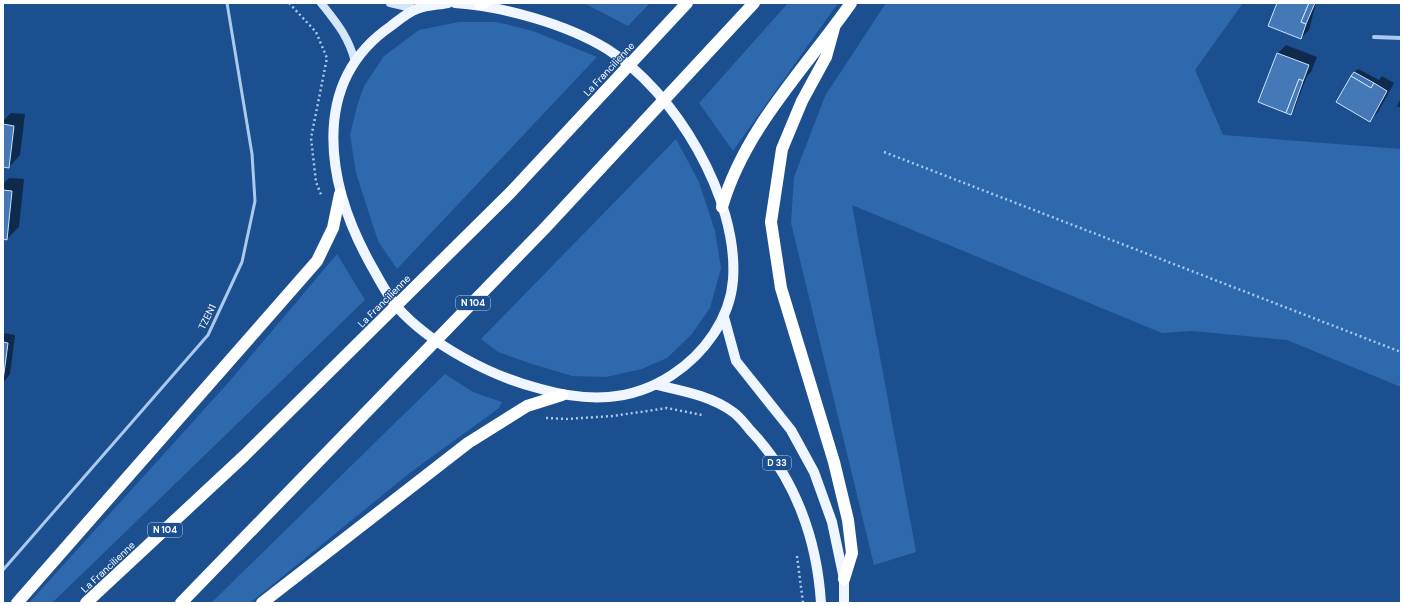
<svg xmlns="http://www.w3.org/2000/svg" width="1404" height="606" font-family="'DM Sans',sans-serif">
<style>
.green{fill:#2e69ad}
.shadow{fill:#0007}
.building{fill:#4478b7;stroke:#cfe3fa}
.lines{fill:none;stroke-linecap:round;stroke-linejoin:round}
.path{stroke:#a9c9ee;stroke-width:2.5;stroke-dasharray:2 3;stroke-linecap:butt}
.lane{stroke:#a9c9ee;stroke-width:3}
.street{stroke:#a9c9ee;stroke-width:4}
.secondary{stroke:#d6e6fa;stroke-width:8}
.primary{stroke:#f0f6ff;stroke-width:10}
.highway{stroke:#fff;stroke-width:12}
.labels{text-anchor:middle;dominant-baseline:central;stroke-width:3;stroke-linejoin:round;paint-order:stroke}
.shield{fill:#1b4f8f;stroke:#bbcadd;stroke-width:1}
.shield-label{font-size:9px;font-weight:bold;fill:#fff}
.street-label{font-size:10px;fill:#fff;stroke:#1b4f8f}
</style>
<rect width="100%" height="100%" fill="#1b4f8f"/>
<g class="green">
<path d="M584,3h66l-22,23z"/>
<path d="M788,3h50l-105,148 -34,-48z"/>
<path d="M886,3h357l-48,67 28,65 178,14v238l-114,-47 -95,-9 -30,2 -310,-128 64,347 -42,13 -83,-342 3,-46 31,-81z"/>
<path d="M459,22h38l36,9 64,26 -200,212 -19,-28 -22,-68 -6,-38 7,-29 7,-20 20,-30 35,-26z"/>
<path d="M676,139l23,43 16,49 6,37 -11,40 -19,27 -24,23 -25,11 -36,8 -34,-1 -43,-13 -31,-11 -17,-13z"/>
<path d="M337,254l28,46 -313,303h-23l199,-220z"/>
<path d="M445,374l28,18 29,10 -3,6 -88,64 -161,131h-39z"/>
</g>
<g class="shadow">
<path d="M1278,3h38l-7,27 -8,8z"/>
<path d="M1286,45l31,12 -6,15 -4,4 -13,34 -4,3 -30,-11 18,-49z"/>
<path d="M1358,69l21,11 3,-4 12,7 -16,29 -8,8 -16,-48z"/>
<path d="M1401,98v10l-4,-2z"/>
<path d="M11,113l14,1 -5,41 -11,12 -6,-1v-45z"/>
<path d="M9,178l15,1 -5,48 -12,12 -4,-1v-54z"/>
<path d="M3,333l12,2 -5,39 -7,9z"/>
</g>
<g class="building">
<path d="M1277,3h32l-8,19 5,2 -5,15 -33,-13z"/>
<path d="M1309,3h6l-9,21 -5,-2z"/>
<path d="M1277,53l32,12 -6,16 -4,-2 -13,34 -28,-11z"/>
<path d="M1354,72l20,11 -3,5 -20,-12z"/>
<path d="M1351,76l20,12 3,-5 13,8 -17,31 -34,-20z"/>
<path d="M1299,79l4,2 -12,34 -5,-2z"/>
<path d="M3,124l11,2 -5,42 -6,-1z"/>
<path d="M3,190l9,1 -5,49 -4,-1z"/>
<path d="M3,342l5,1 -5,38z"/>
</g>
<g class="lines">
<g class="path">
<path d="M289,3l27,29 11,26 -16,80 5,44 6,15"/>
<path d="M884,152l517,200"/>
<path d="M546,418l20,1 47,-3 54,-8 35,7"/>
<path d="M797,556l6,47"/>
</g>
<path class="lane" d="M3,570l205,-235 34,-73 13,-61 -3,-47 -25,-151"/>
<path class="street" d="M1374,37l27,1"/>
<g class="secondary">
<path d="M321,3c15,19 28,34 34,59"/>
<path d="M390,3l26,6"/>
</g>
<g class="primary">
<path d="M448,3c-10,2 -22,2 -31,6 -9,3 -18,11 -26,17 -84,58 -63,162 -20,239 8,14 16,30 26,42 34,38 95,70 144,82 46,13 90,13 131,-14 32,-21 58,-56 61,-95 6,-81 -58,-189 -126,-231 -41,-25 -105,-43 -152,-46"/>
<path d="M724,317l12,44 55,69 23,42 18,50 12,57v24"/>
<path d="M657,385c26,6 54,11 76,27 7,5 12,12 17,18 45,47 67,109 71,173"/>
</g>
<g class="highway">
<path d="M480,4l4,-1"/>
<path d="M834,28l-8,29 -24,44 -20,48 -11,73 10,66 53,174 14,58 4,33 -8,26"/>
<path d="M722,207c23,-79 83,-138 129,-204"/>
<path d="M17,603l300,-342 16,-33 7,-34"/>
<path d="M86,603l158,-147 267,-264 176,-189"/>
<path d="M181,603l364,-375 209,-225"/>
<path d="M262,603l206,-160 59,-37 35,-11"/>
</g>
</g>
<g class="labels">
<g class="shield">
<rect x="456" y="296" width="34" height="14" rx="3"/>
<rect x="763" y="456" width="28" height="14" rx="3"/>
<rect x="148" y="523" width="34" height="14" rx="3"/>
</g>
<g class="shield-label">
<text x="473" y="303">N 104</text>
<text x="777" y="463">D 33</text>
<text x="165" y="530">N 104</text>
</g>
<g class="street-label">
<text transform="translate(609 69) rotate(-47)">La Francilienne</text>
<text transform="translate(384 301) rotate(-45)">La Francilienne</text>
<text transform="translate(207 317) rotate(-64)">TZEN1</text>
<text transform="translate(108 567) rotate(-43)">La Francilienne</text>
</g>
</g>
<rect width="1404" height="606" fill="none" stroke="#ffffff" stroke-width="8"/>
</svg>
